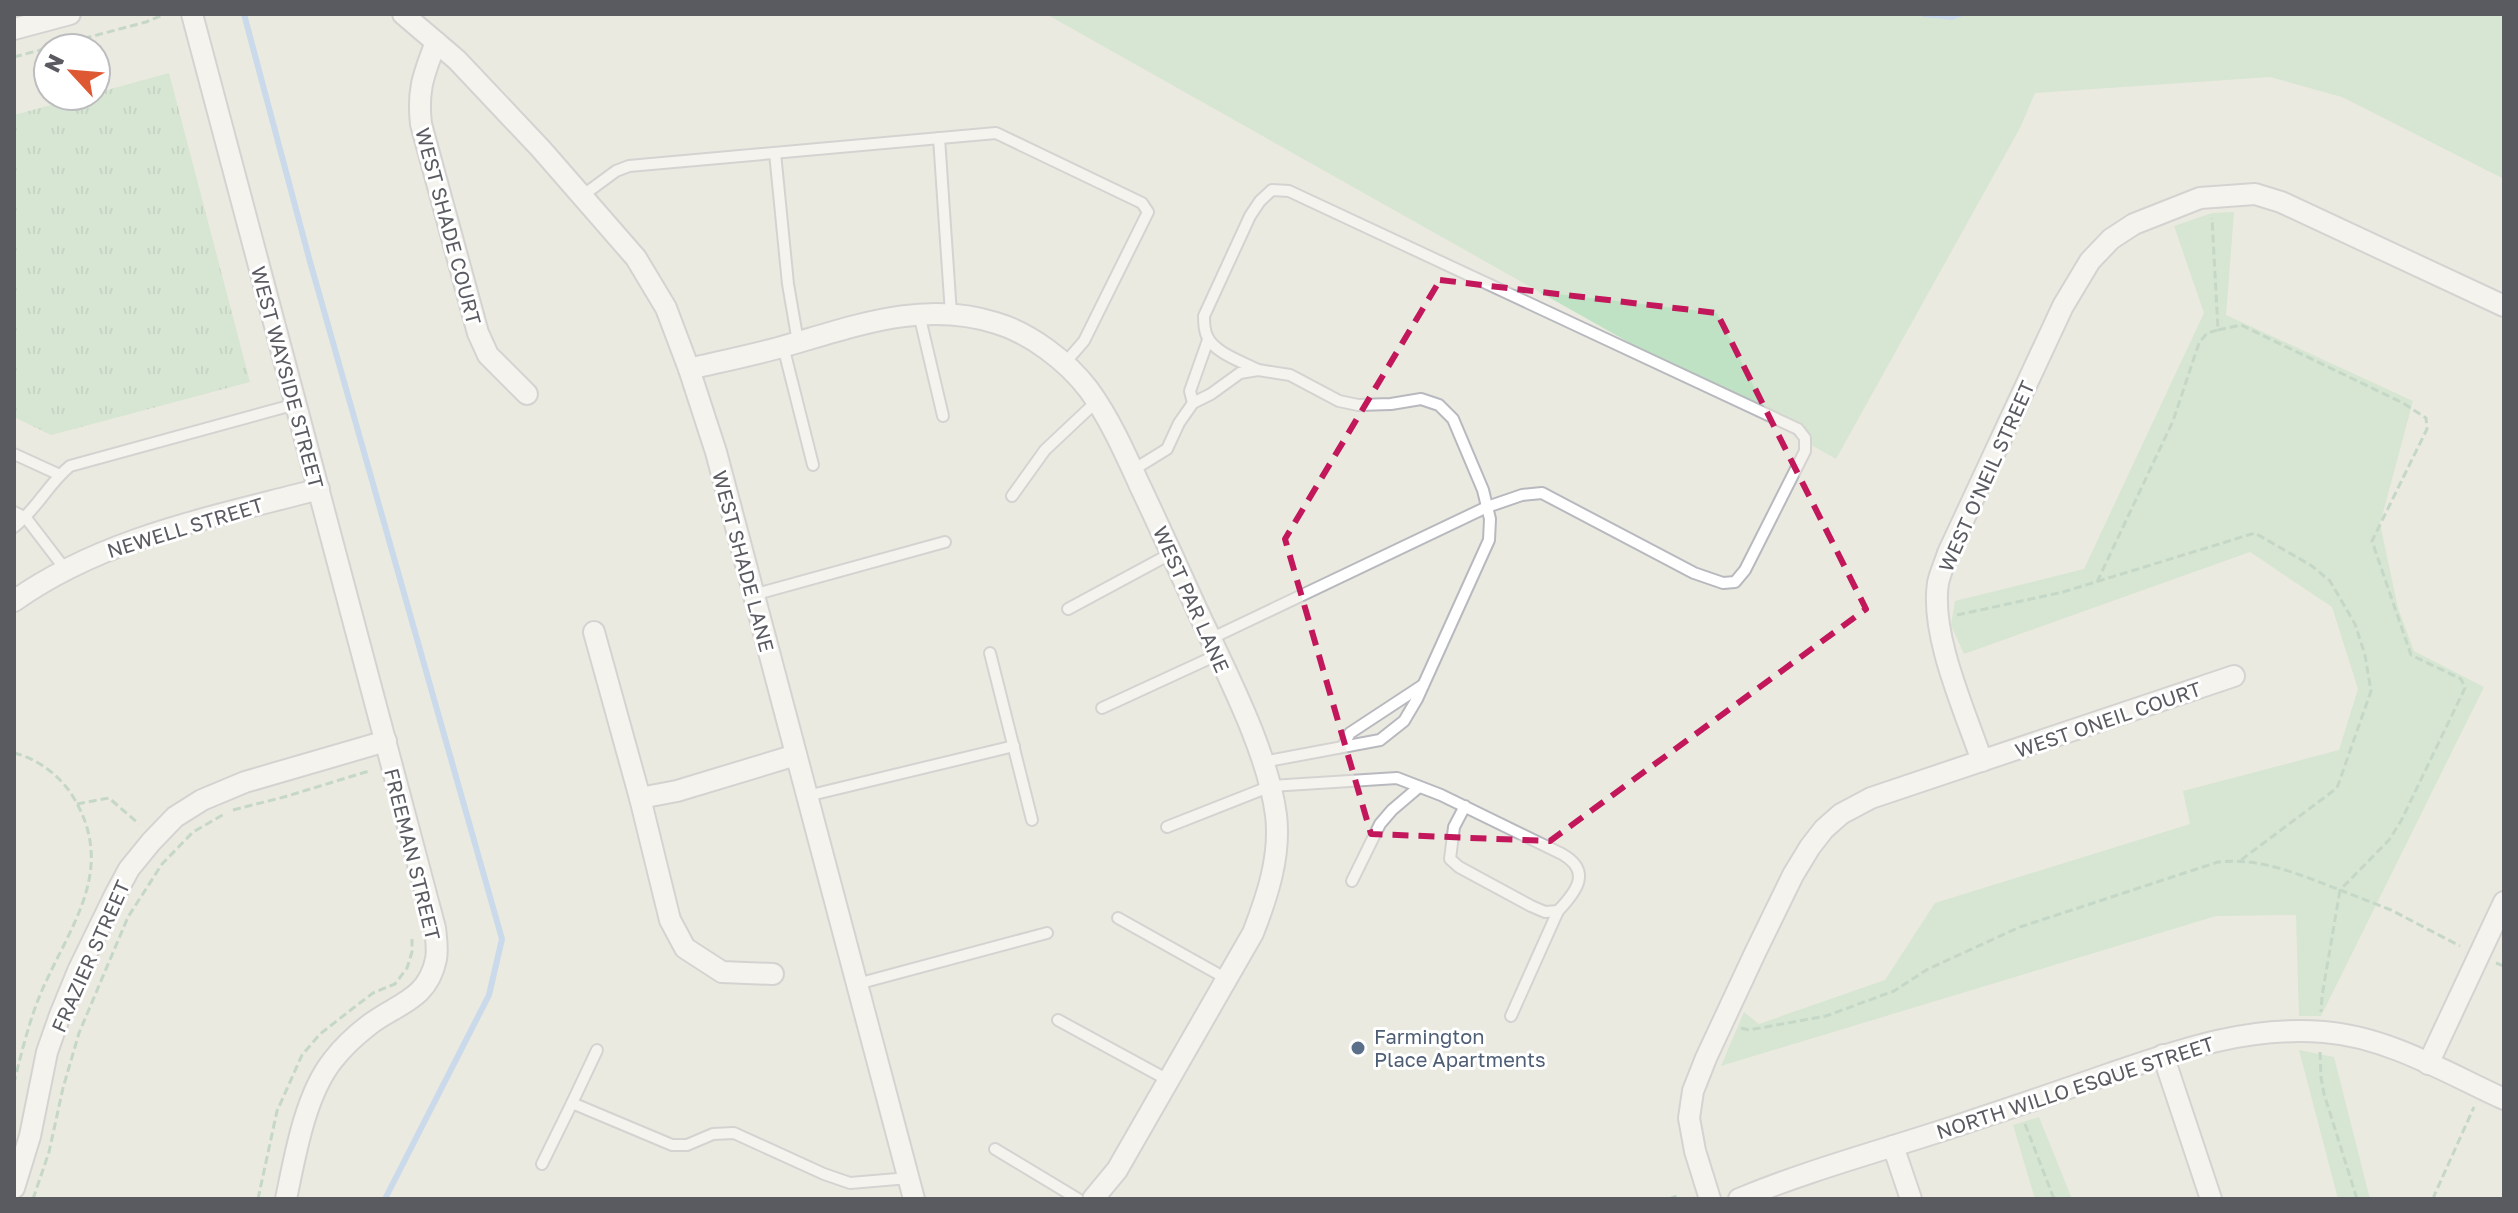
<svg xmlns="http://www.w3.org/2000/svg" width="2518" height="1213" font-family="'Golos Text',sans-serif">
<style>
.grass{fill:#bee2c3}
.park{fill:url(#park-tufts)}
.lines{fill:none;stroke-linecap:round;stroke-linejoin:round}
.stream{stroke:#a2c8f9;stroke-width:6}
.service-casing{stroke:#b8b9bf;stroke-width:14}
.minor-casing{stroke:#b8b9bf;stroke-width:24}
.path{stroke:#98c2a9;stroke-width:3;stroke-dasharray:8 4;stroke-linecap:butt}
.service{stroke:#fff;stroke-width:10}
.minor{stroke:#fff;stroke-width:20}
.marked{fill:none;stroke:#c2185b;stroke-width:6;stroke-dasharray:16 10;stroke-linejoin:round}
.service-dot{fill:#5c6f8a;stroke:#fff;stroke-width:3}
.labels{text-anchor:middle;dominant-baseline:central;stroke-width:6;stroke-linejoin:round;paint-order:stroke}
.street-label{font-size:20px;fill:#595b61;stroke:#fff}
.service-label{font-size:20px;fill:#4e5e75;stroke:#fff;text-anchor:start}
</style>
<defs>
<pattern id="park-tufts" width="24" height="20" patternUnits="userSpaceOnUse" patternTransform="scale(2)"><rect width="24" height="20" fill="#bee2c3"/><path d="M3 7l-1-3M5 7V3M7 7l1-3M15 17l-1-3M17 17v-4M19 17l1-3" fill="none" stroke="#9dbaa2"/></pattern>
</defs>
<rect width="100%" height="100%" fill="#ebeae0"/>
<g class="grass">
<path d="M1046,14h1458v165l-162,-82 -72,-20 -235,16 -15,35 -184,331z"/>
<path d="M2234,212l-8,103 187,86 -33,123 18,84 16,43 70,36 -163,329h-22l-3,-101 -80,1 -495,150 23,-54 15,12 126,-44 50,-77 255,-79 -7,-33 156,-41 19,-61 -26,-82 -82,-55 -286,102 -13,-29 4,-24 129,-32 120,-256 -30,-87 38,-13z"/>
<path d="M2299,1050l35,7 36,142h-32z"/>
<path d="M2039,1117l33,82h-37l-22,-74z"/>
</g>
<path class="park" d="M169,73l81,309 -199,53 -37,-18v-302l70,-19h12v-3z"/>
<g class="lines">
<g class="stream">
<path d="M244,14l65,244 193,681 -13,56 -104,204"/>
<path d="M1924,14l28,3 8,-3"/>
</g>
<g class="service-casing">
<g id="service">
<path d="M939,138l12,176"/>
<path d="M775,153l13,131 10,58"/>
<path d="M582,196l34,-25 13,-5 367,-33 146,70 6,9 -64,129 -20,23"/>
<path d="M919,314l24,102"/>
<path d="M783,346l30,119"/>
<path d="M1193,403l-3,-12 18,-51"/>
<path d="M14,454l46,21"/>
<path d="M1133,470l34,-21 12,-26 14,-20 18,-9 29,-21 18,-3 32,5 49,26 19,4 33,-1 30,-5 18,6 14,14 30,71 7,29 -1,21 -72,159 -13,22 -24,19 -117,22"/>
<path d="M1012,496l33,-46 51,-48"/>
<path d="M14,512l12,6 39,51"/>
<path d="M14,527c24,-19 33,-42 56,-61l226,-62"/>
<path d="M753,595l192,-53"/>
<path d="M1068,609l104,-56"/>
<path d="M1210,639l277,-132 35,-12 20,-2 152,80 29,10 12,-1 10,-12 60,-119v-13l-7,-9 -509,-238 -17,-1 -12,11 -10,15 -46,100c0,7 0,14 3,20 7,17 36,26 51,34"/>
<path d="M990,653l42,167"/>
<path d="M1102,708l115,-53"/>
<path d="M1343,746l7,-13 73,-48"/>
<path d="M807,796l207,-50"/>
<path d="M1167,827l104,-41 126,-8 44,17 121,59c30,17 15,37 -4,57l-13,1 -14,-6 -72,-39 -9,-8 4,-32 11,-21"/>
<path d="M1352,881l28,-57 12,-14 27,-23"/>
<path d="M1118,918l109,61"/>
<path d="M857,984l190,-51"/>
<path d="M1511,1016l47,-105"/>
<path d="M1058,1020l110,60"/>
<path d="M572,1103l25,-53"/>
<path d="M995,1149l83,50"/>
<path d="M542,1164l30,-61 100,42h15l26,-11 21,-1 90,41 26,9 59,-5"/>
</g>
</g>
<g class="minor-casing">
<g id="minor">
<path d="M192,14l243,914c1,10 3,21 1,31 -8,41 -40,45 -67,66 -13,10 -26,22 -36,35 -28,35 -38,96 -47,139"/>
<path d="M403,14l54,46 84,89 95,109 30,50 23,61 27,83 198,747"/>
<path d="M14,29l56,-15"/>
<path d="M436,42c-12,32 -19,47 -15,82l57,209 10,22 39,39"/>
<path d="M689,369c30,-7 59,-13 89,-21 72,-20 143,-49 218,-25 34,10 71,38 93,67 21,29 36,63 51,96 18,38 36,77 53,115 29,64 74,146 83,214 5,41 -9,82 -23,118l-136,237 -24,29"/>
<path d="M14,601c90,-64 200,-84 305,-112"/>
<path d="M594,632l46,166 37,-7 119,-36"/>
<path d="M1982,761c-17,-50 -52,-126 -44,-178 2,-10 7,-20 10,-30l115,-247 27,-45 21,-22 23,-15 66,-26 55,-4 26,8 223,104"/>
<path d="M640,798l30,122 15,28 37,24 51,2"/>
<path d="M2163,1055l48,144"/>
<path d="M2428,1064l76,-162"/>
<path d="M1893,1146l18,53"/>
<path d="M14,1188l16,-52 17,-84 13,-37 18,-44 37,-76 14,-26 22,-27 24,-25 27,-17 43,-18 141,-41"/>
<path d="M1710,1199l-15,-48 -6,-33 4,-27 13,-33 49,-105 38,-78 17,-28 14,-18 17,-15 30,-16 363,-122"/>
<path d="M1739,1199c77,-32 157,-52 235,-79 46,-15 92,-31 138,-47 70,-24 136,-47 212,-41 64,5 123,41 180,67"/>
</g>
</g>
<g class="path">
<path d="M14,57l132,-35 19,-8"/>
<path d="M2218,330l23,-5 162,78 23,15 1,11 -55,112 39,114 50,24 4,9 -64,133 -12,19 -49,50 51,20 69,36"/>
<path d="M2097,582l76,-161 26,-78 8,-10 11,-3 -6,-112"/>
<path d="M1957,615l106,-23 192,-59 57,33 18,15 25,43 10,31 6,36 -34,97 -96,72"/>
<path d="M14,753c23,5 46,23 58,42 47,75 -3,131 -32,200 -11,27 -19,59 -26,88"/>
<path d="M77,804l32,-6 30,26"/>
<path d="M233,810l51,-13 85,-26"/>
<path d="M2496,963l8,3"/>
<path d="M1741,1028l8,2 77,-14 68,-25 34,-22 92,-42 198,-65c43,-5 82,13 122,28l-18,106 -1,16"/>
<path d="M2320,1052l1,25 3,17 33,105"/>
<path d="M2025,1124l29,75"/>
<path d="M33,1199l16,-47 14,-64 16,-55 49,-116 34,-53 31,-32 33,-19"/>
<path d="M258,1199l19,-88 25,-56 18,-21 32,-25 21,-16 22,-9 12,-16 5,-16v-13"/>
<path d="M1669,1199l11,-4"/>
<path d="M2435,1199l-1,-3 40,-89"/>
</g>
<use href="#service" class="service"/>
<use href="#minor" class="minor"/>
</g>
<path d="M0 0H2518V1213H0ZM1440,280l277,33 149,296 -316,232 -179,-7 -86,-295z" fill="#ebeae0" fill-opacity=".55" fill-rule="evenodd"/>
<path class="marked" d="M1440,280l277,33 149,296 -316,232 -179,-7 -86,-295z"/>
<circle class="service-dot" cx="1358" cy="1048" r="8"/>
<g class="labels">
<g class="street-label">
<text transform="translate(449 226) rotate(75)">WEST SHADE COURT</text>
<text transform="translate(288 377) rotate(75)">WEST WAYSIDE STREET</text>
<text transform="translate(1986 476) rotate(-66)">WEST O'NEIL STREET</text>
<text transform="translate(185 527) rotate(-17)">NEWELL STREET</text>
<text transform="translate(744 561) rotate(75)">WEST SHADE LANE</text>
<text transform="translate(1192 599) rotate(66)">WEST PAR LANE</text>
<text transform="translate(2108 719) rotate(-19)">WEST ONEIL COURT</text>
<text transform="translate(413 854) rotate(76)">FREEMAN STREET</text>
<text transform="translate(90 956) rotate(-66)">FRAZIER STREET</text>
<text transform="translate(2075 1087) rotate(-18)">NORTH WILLO ESQUE STREET</text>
</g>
<g class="service-label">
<text x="1374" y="1036">Farmington<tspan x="1374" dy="23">Place Apartments</tspan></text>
</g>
</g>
<rect width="2518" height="1213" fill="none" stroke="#595b61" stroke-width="32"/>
<g transform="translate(72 72) rotate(296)"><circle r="38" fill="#ffffff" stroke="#bdbdc0" stroke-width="2"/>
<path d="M0-6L14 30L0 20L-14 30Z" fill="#de5834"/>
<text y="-12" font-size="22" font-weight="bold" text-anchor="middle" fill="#595b61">N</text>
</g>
</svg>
